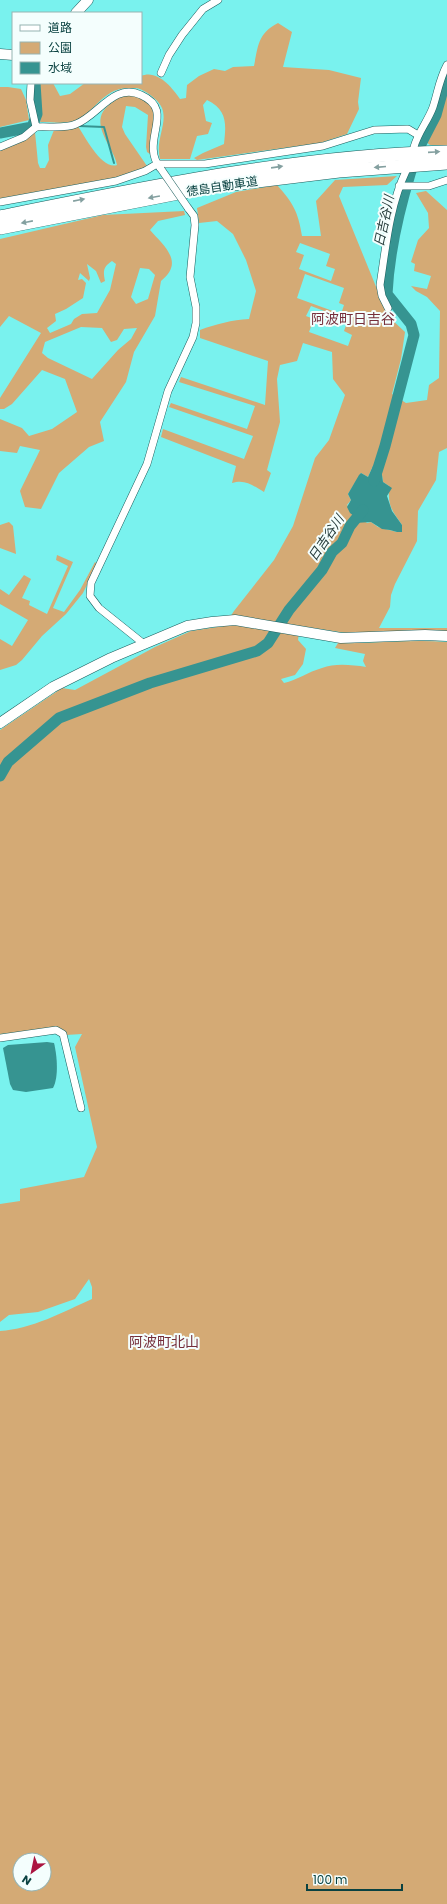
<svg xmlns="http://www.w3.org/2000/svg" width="447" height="1904" font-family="Poppins,'Noto Sans JP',sans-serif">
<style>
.green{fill:#d4aa75;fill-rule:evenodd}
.water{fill:#369491}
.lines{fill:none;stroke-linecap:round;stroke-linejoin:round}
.stream{stroke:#369491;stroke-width:2}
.river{stroke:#369491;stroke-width:11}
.street-casing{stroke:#1b5e5d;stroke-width:8}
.secondary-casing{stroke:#1b5e5d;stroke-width:11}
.highway-casing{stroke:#1b5e5d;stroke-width:14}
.street{stroke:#fff;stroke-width:7}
.secondary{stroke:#fff;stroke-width:10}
.highway{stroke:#fff;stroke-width:13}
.street-bridge-casing{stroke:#1b5e5d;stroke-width:8;stroke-linecap:butt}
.street-bridge{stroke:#fff;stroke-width:7}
.oneway{fill:#84a0a0}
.labels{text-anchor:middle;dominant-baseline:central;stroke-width:4;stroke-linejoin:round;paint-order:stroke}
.street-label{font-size:12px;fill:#0a4241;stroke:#f4fefd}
.water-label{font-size:13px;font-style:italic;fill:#1f3534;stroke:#f4fefd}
.quarter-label{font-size:14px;fill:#752e3a;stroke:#f4fefd}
</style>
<rect width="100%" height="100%" fill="#79f2ee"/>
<g class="green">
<path d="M278,23l14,9 -9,35 46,3 32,8 -3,24 1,7 -12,25 -27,9 -123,17 -3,-2 9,-5 21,-9c2,-19 4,-34 -17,-44l-4,5 3,16 6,2 -4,11 -11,2 -7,23h-30c-5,-20 8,-35 2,-51 -3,-7 -11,-13 -18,-17 -6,-4 -10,-3 -17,-3 -25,1 -33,26 -53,33 -10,3 -24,1 -34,1l1,-4 -1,-35h13l7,13 10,-2 15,-11h56v-7c16,-7 31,11 39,23l6,-1 1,-13 12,-9 15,-7 11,2 8,-4 21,-1c4,-20 4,-33 24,-43z"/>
<path d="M447,84v61h-17l-5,-4 13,-26 4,-2 -3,-2z"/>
<path d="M0,87h8l13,2 5,11 3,20 -29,7z"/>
<path d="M124,95c3,0 9,-1 13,0 10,3 20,16 18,27 -2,11 -6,20 -5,32l-3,-2 -1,-5 2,-32 -13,-8 -9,-1 -4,21 3,7 22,32 -3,2 -28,11 -116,20v-49l35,-18 3,31 2,5h5l4,-8 -1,-15 6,-15 24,-4c7,11 24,44 39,39 -1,-6 -4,-11 -7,-17 -15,-27 -14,-38 14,-53z"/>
<path d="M397,176l-10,9 -44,2 -4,9 49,120 17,16 -4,27 -9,35 14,9 21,-3 2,-15 10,-7 1,-67 -13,-14 -11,-6 -5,-5 16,3 4,-13 -17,-5 1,-7 -4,-2 7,-22 11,-12 -1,-15 -12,-20 10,-2 21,19v238l-8,4 -3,28 -18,31 -1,30 -22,43 -4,11 -1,12 -11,21h68v5h-101l-46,-7 -2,14 8,9 -3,15 -8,11 -14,4 3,4c13,-3 24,-11 38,-15 13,-5 30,-3 44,-1l-3,-6 2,-7 -30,-6 3,-5c36,1 73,-4 109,-1v1262h-447v-573c32,-2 63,-19 92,-32v-12l-3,-8 -14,20 -37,13 -29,3 -9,7v-118l20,-3v-12l64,-12 13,-30 -22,-100 7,-13 -16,1 -5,-5 -61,4v-304l62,-42 13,2 80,-43 36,-16 33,-5 10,-15 40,-51 19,-34 22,-68 14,-18 16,-45 -12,-16 -1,-27 -29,-9 -6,18 -17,4 -3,14 3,43 -13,48 4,3 -7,19c-12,-7 -19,-13 -32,-9l4,-17 -75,-29 2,-8 81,30 9,-23 -84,-29 2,-4 76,26 8,-23 -76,-24 2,-5 84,28 3,-44 -68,-23v-8c16,-6 32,-10 49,-11l7,-28 -10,-31 -13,-26 -16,-13 -18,2 -2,-15 39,-16 41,-7c16,18 21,26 25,51h19l-5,-35 19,-21zM300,243l30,11 -4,12 9,3 -4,12 -32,-12 5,-14 -8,-3zM305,274l39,14 -5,15 5,2 -3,9 -44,-16zM311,306l37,14 -4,11 8,4 -4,11 -39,-14 5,-13 -8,-3zM373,466l8,2 2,14 6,4c-1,20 2,23 13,39l-5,7 -19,-5 -7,-5 -4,1 -20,-18 4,-5 -3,-6 13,-21 7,4zM20,1860h24v24h-24z"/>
<path d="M184,211l1,4 -27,6 -8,9c14,16 35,32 11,51l-6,35 -21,36 -8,30 -26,40 4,19 -15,6 -30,26 -18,36 -16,-2 -5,-16 20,-41 -20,-4 -3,7 -17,-2v-32l22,9 7,8 23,-7 25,-17 -12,-33 -23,-9 -30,34 -8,5h-4v-11l41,-65 -32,-17 -9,11v-88l103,-24zM112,261l4,3 -6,26 -13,23 -15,1 -8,5 -3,5 -21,9 -3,-5 9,-7 -1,-7 11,-5 17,-11 3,-15 -4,-4 -4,1 2,-7 9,8 1,-3 -3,-14 9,7 5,12 4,-2c-2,-10 -2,-14 7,-20zM140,268l9,1 6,6 -7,24 -12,5 -5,-7zM81,327l21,1 9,14 6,-2 7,-11 13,-1 -6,11 -13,11 -26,29 -44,-21 -6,-5 3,-11z"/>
<path d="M9,522l4,4 3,28 -16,-6v-23z"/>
<path d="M57,555l16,7 -20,46 11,4 16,-22 15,-28 2,2 -14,29 -17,21 -24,22 -20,24 -6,5 -16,5v-31l12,7 16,-26 -28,-16v-15l9,6 15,-20 7,4 -9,19 8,3 -1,4 18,9 21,-48 -12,-6z"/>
</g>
<g class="water">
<path d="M376,465l5,3 2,14 9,6 -5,8 5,15 10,14v7h-5l-7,-2 -8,-1 -11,-7 -16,1 -1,-7 -4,-3 -3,-6 4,-7 -3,-6 11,-19 2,-2 7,4 5,-11z"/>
<path d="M47,1042l7,1c3,12 5,34 -1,45l-27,4 -13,-2 -3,-6 -7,-36 5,-3z"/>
</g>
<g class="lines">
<path class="stream" d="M79,126l25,1 10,36"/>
<g class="river">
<path d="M0,133l32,-6 5,-13 -2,-31"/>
<path d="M420,146l16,-31 11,-40"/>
<path d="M374,481l11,-35 29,-111 -3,-11 -24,-30c2,-41 12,-84 24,-123"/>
<path d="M0,776l8,-14 51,-44 91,-35 107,-32 11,-8 21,-33 33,-40 10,-18 10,-9 8,-17 13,-16"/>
</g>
<g class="street-casing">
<g id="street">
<path d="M161,73l8,-18 13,-20 21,-26 15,-9"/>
<path d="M31,83l-1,17 6,27c12,-1 29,2 40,-3 22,-8 38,-42 65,-29 36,16 -2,45 19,73"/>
<path d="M0,147l24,-10 12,-10"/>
<path d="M414,147c4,-15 14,-26 19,-40 5,-15 6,-27 14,-42"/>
<path d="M399,186h30l18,-6"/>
<path d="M0,202l116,-21 29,-10 12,-7h48l118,-18 51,-16 34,-1 10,6"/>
<path d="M388,308l-6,-12 -2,-11c6,-38 9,-78 26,-114"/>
<path d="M144,644l-45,-36 -9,-12 1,-13 56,-119 21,-73 25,-54 3,-14v-16l-6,-30 5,-52 -1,-9 -6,-8"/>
<path d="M0,1038l56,-8 7,4 18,74"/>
</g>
</g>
<g class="secondary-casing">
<g id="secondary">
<path d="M76,13l12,-13"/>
<path d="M0,54l13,1"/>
<path d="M0,723l53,-36 58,-29 76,-32 25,-4 23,-2 106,18 84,-3 22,1"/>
</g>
</g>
<g class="highway-casing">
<g id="highway">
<path d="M0,217c147,-30 296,-61 447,-65"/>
<path d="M0,228l209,-41 130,-16 108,-8"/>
</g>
</g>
<use href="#street" class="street"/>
<use href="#secondary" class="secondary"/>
<use href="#highway" class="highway"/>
<g class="street-bridge-casing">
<path id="street-bridge" d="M161,169l27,39"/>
</g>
<use href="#street-bridge" class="street-bridge"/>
</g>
<defs><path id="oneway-solid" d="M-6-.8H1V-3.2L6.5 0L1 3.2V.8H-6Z"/></defs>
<g class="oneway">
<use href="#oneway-solid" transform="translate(434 152) rotate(-4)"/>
<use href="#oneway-solid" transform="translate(277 167) rotate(-8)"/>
<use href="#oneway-solid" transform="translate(380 167) rotate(175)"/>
<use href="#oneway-solid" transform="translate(154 197) rotate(170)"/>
<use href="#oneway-solid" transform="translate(79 200) rotate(-11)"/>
<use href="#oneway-solid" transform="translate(27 222) rotate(169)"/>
</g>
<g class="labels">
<g class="street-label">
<text transform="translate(222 186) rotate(-9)">徳島自動車道</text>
</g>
<g class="water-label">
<text transform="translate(384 221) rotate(-78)">日吉谷川</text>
<text transform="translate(326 538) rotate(-56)">日吉谷川</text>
</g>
<g class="quarter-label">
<text x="353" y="319">阿波町日吉谷</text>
<text x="164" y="1342">阿波町北山</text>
</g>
</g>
<rect x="12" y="12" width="130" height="72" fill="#f4fefd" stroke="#96b3b2"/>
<rect x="20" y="25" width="20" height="6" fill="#ffffff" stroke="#96b3b2"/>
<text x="48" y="32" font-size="12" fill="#0a4241">道路</text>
<rect x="20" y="42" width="20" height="12" fill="#d4aa75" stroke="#96b3b2"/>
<text x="48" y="52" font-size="12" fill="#0a4241">公園</text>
<rect x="20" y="62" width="20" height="12" fill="#369491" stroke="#96b3b2"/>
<text x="48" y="72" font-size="12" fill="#0a4241">水域</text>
<g transform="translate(32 1872) rotate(213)"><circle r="19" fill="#f4fefd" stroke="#96b3b2"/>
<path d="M0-3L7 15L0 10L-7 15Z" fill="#ab1541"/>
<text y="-6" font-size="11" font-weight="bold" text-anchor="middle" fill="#0a4241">N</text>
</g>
<path d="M307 1884v6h95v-6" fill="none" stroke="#0a4241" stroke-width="2"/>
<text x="313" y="1884" font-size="12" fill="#0a4241" stroke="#f4fefd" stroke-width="3" paint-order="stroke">100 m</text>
</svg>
